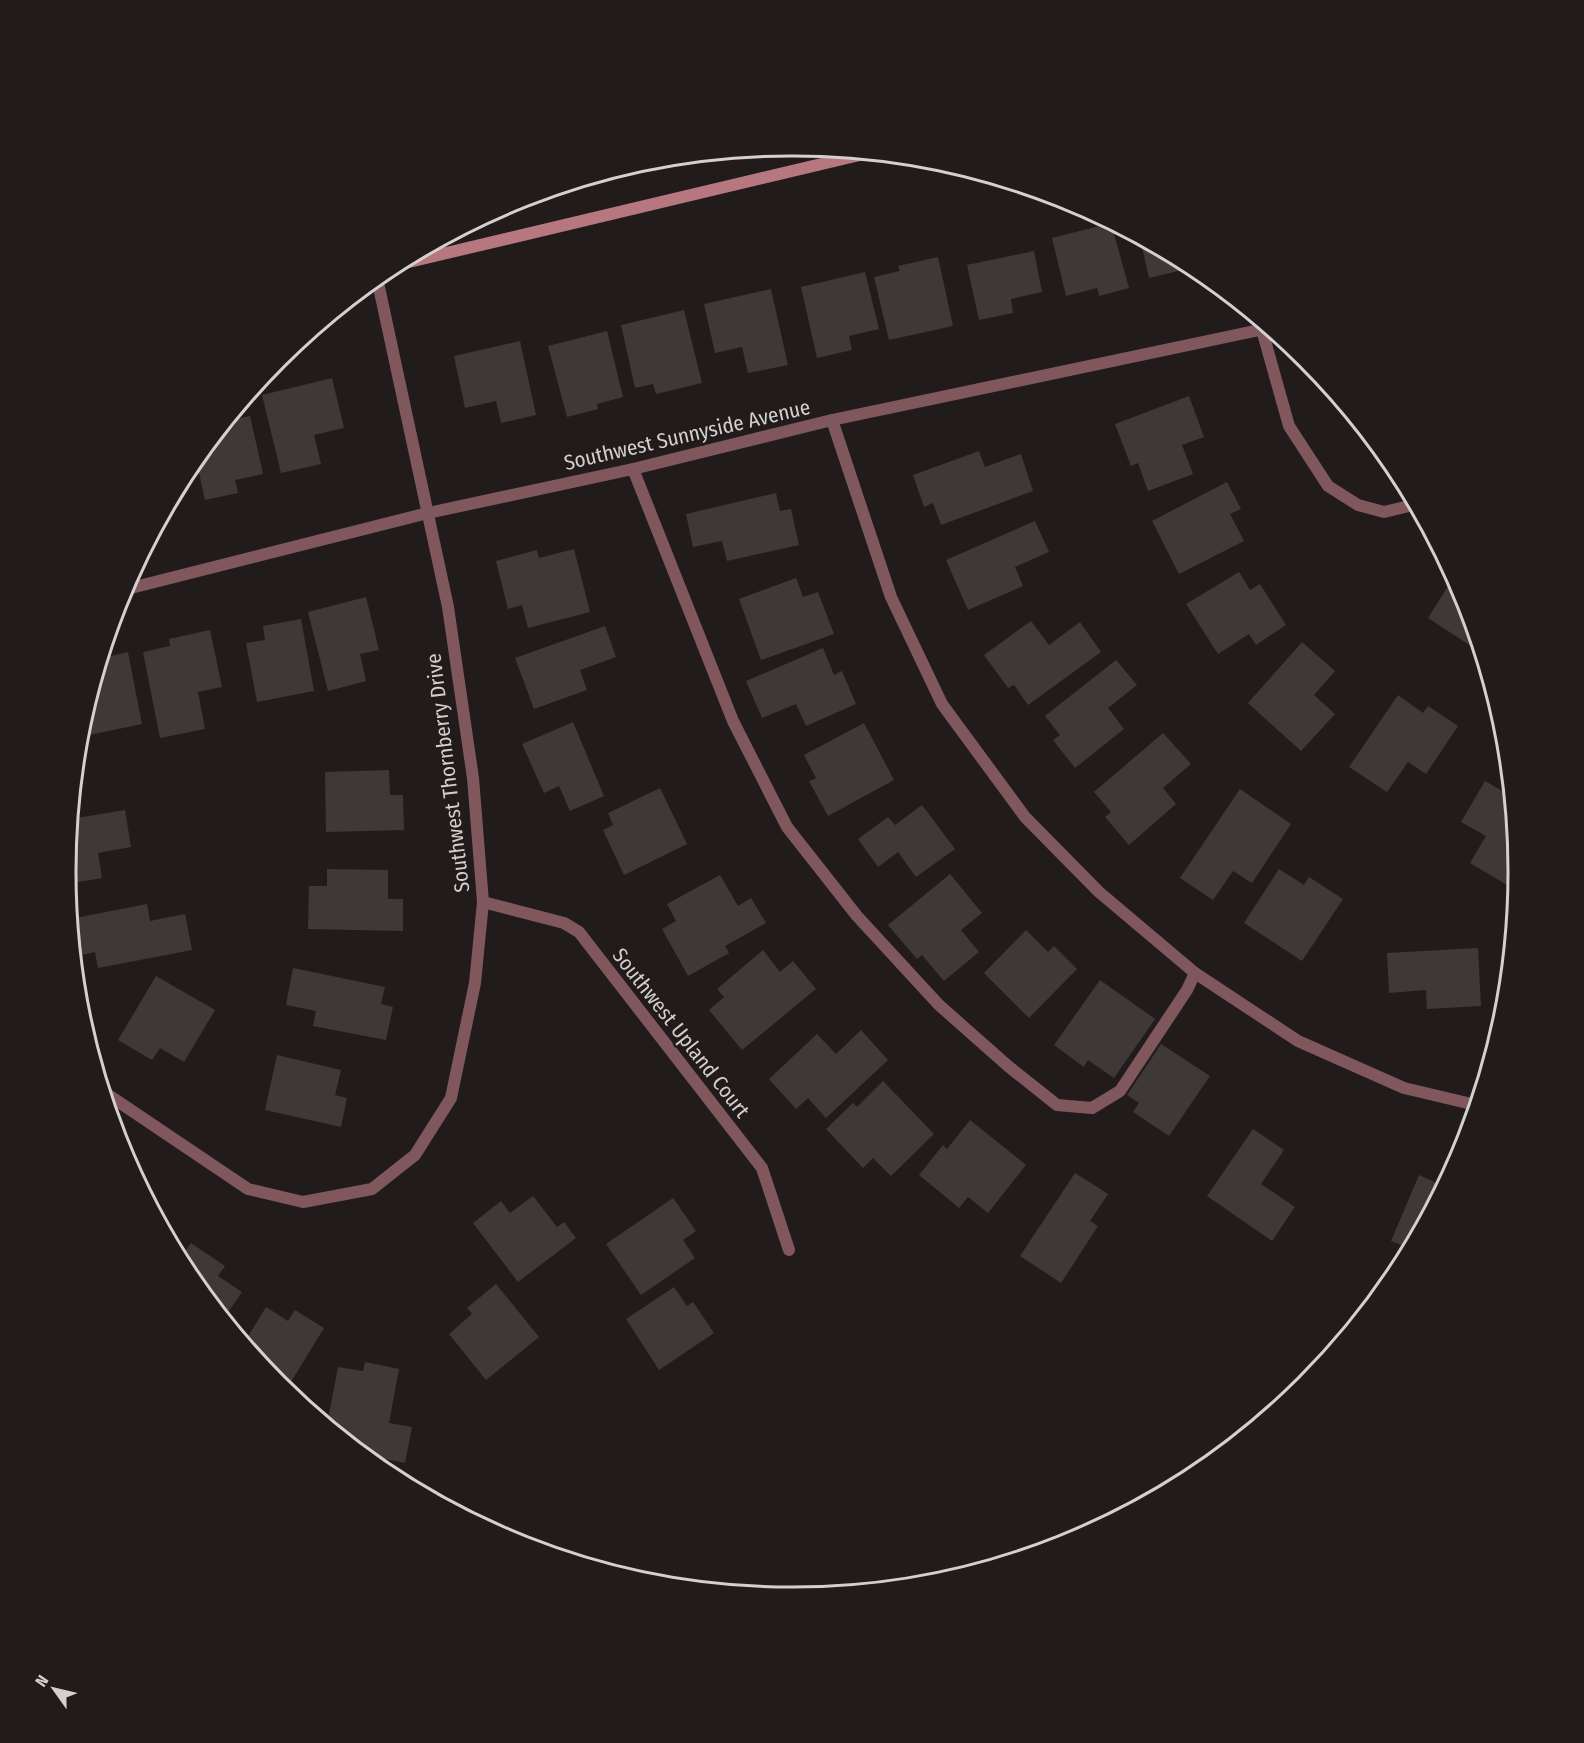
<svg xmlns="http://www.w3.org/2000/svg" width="1584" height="1743" font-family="'Fira Sans Condensed',sans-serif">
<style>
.building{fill:#3f3839}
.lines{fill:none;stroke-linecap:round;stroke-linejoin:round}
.lane{stroke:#7f575c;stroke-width:12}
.street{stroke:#7f575c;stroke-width:12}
.secondary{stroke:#b7777f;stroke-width:12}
.labels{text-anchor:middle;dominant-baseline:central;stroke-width:5;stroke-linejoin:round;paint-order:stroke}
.street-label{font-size:21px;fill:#d4d0d0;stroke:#221b1c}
.rim{fill:none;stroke:#d4d0d0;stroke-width:3}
</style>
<rect width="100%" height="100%" fill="#221b1c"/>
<g class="building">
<path d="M1111,223l18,65 -30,8 -2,-8 -31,8 -14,-58z"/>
<path d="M1140,238l46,25 1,6 -38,9z"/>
<path d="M1034,251l8,41 -31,7 2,14 -34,7 -12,-55z"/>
<path d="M938,257l15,69 -64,14 -15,-63 26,-6 -2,-5z"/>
<path d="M865,272l14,57 -30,7 3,14 -35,8 -16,-71z"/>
<path d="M771,289l17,76 -40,8 -6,-26 -27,6 -11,-49z"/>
<path d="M684,310l18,73 -46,11 -3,-10 -18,4 -14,-63z"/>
<path d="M607,331l16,66 -26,7 1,5 -31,8 -19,-71z"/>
<path d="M520,341l16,74 -35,8 -5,-22 -31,7 -11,-52z"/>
<path d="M332,378l12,50 -30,7 7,29 -40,9 -19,-78z"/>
<path d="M1189,396l15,41 -22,8 11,29 -45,17 -10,-28 -7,3 -16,-42z"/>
<path d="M250,416l13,58 -28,6 3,13 -33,7 -9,-41 31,-38z"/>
<path d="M979,451l6,16 36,-13 12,37 -92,34 -8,-22 -9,4 -11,-32z"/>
<path d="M1227,482l14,27 -11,5 14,27 -65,33 -27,-53z"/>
<path d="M776,493l4,18 11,-2 8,36 -72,16 -5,-20 -29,6 -7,-33z"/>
<path d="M1035,521l14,31 -34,15 8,19 -55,24 -22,-50z"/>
<path d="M574,549l16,63 -62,16 -6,-23 -14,4 -12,-48 41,-11 2,8z"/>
<path d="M1239,572l11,18 10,-6 26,41 -30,20 -7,-11 -31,20 -32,-50z"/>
<path d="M796,578l7,19 15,-5 16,42 -73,26 -22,-61z"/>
<path d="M1450,583l11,8 2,3 17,58 -52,-34z"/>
<path d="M366,597l13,53 -19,4 6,27 -38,10 -20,-79z"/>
<path d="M301,619l13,72 -57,11 -11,-59 19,-3 -2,-14z"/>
<path d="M1031,621l18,24 31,-23 21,30 -73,53 -14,-20 -6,3 -24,-33z"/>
<path d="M605,626l11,31 -36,13 7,20 -53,19 -19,-51z"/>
<path d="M210,630l12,57 -24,5 7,37 -45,9 -17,-86 27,-6 -1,-7z"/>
<path d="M1302,642l33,29 -21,24 21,19 -34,37 -53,-48z"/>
<path d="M823,648l11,27 8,-4 14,33 -50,22 -10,-22 -34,14 -16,-37z"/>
<path d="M128,652l14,72 -62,13v-7l22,-72z"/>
<path d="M1116,660l21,25 -29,23 16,21 -49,39 -22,-28 7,-5 -15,-19z"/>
<path d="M1398,695l25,18 5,-7 30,20 -32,48 -18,-12 -21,30 -38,-25z"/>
<path d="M573,722l31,74 -34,15 -11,-25 -15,7 -22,-49z"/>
<path d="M864,723l30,57 -66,36 -19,-35 7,-3 -12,-23z"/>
<path d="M1163,733l28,31 -28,24 13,16 -47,41 -24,-28 6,-5 -17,-20z"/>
<path d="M389,770l1,25h13l1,35 -78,2 -1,-60z"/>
<path d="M1485,781l26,15 7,76 -1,7 -5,9 -42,-25 16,-27 -25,-14z"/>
<path d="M660,788l27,56 -63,31 -21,-45 10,-5 -5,-12z"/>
<path d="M1240,789l51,35 -39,59 -19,-12 -20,29 -33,-22z"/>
<path d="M922,805l33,44 -39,28 -18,-25 -20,15 -20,-28 30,-22 7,8z"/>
<path d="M125,810l6,37 -33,6 4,25 -35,6 -1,-13 5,-52z"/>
<path d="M327,869l61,1v29h15v32l-95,-2 1,-43h18z"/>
<path d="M1279,869l25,16 5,-8 34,22 -41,62 -58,-38z"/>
<path d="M950,874l32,39 -21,17 18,22 -35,29 -22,-26 -5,4 -29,-34z"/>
<path d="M720,875l18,31 13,-8 15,25 -41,23 4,7 -41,23 -26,-47 14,-8 -9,-17z"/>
<path d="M147,904l3,17 35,-7 7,36 -94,18 -3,-16 -13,3 -7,-37z"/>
<path d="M1026,930l22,22 6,-6 23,23 -48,49 -45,-45z"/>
<path d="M1478,948l3,58 -54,3 -1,-19 -37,3 -2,-40z"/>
<path d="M763,950l17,22 13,-11 23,28 -74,61 -33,-40 15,-13 -7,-8z"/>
<path d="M293,968l92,19 -4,17 12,3 -7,33 -73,-14 3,-15 -30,-6z"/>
<path d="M156,976l59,34 -31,52 -24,-14 -8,12 -34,-20z"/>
<path d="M1100,980l55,39 -41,59 -26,-18 -4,7 -30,-22z"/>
<path d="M861,1030l27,30 -62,58 -18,-20 -12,11 -27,-30 48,-45 19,20z"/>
<path d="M1161,1044l49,32 -41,60 -36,-24 6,-9 -12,-8z"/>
<path d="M277,1055l64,15 -6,25 12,3 -6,29 -76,-17z"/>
<path d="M883,1081l51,53 -43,42 -18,-18 -10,10 -37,-39 27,-26 4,4z"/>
<path d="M970,1120l56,45 -38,48 -20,-16 -9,11 -40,-33 24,-30 4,4z"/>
<path d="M1253,1129l31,21 -23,34 34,23 -23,34 -65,-45z"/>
<path d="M1075,1173l33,21 -18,27 8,5 -37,57 -41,-27z"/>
<path d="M1419,1175l24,11 -33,62 -19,-7z"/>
<path d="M533,1196l24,31 7,-5 12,16 -58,44 -45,-59 28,-22 9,12z"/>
<path d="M673,1198l23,33 -13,9 12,18 -54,37 -35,-51z"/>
<path d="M191,1243l34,23 -7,10 24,16 -18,26 -36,-43 -8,-15z"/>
<path d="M496,1284l43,53 -53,43 -37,-46 23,-20 -5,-6z"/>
<path d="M674,1287l13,19 6,-4 21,31 -55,37 -33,-51z"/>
<path d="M266,1307l22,14 7,-11 29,18 -38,62 -8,-5 -34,-42z"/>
<path d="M365,1362l34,7 -10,54 23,4 -7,36 -40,-8 -38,-30 11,-58 25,4z"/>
</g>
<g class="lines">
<path class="lane" d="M633,469l100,252 54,106 70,89 82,89 69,61 49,39 35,3 28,-17 67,-101 8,-17"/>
<g class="street">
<path d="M1262,330l27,96 39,60 30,19 26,7 25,-6 4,-5"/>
<path d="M832,420l59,177 51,107 83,113 74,75 96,81 103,68 106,47 72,17"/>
<path d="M123,590l305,-77 205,-44 199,-49 437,-92"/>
<path d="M483,902l81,21 15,9 183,236 27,82"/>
<path d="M104,1092l144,97 55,13 69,-13 43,-34 36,-57 24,-115 8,-81 -10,-124 -25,-171 -71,-329"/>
</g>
<path class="secondary" d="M392,266l476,-113"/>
</g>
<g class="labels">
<g class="street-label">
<text transform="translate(687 435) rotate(-13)">Southwest Sunnyside Avenue</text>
<text transform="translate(448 773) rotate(-97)">Southwest Thornberry Drive</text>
<text transform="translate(681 1033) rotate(52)">Southwest Upland Court</text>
</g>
</g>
<path d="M0 0H1584V1743H0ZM791 156H793A715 715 0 0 1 1508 871V872A715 715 0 0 1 793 1587H791A715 715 0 0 1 76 872V871A715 715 0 0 1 791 156Z" fill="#221b1c" fill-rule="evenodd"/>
<path class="rim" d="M791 156H793A715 715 0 0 1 1508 871V872A715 715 0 0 1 793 1587H791A715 715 0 0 1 76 872V871A715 715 0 0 1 791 156Z"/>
<g transform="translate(54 1689) rotate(304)" stroke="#221b1c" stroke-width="4.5" paint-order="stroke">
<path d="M0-4.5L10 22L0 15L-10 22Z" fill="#d4d0d0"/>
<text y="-9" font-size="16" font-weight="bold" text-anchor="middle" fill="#d4d0d0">N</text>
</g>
</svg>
